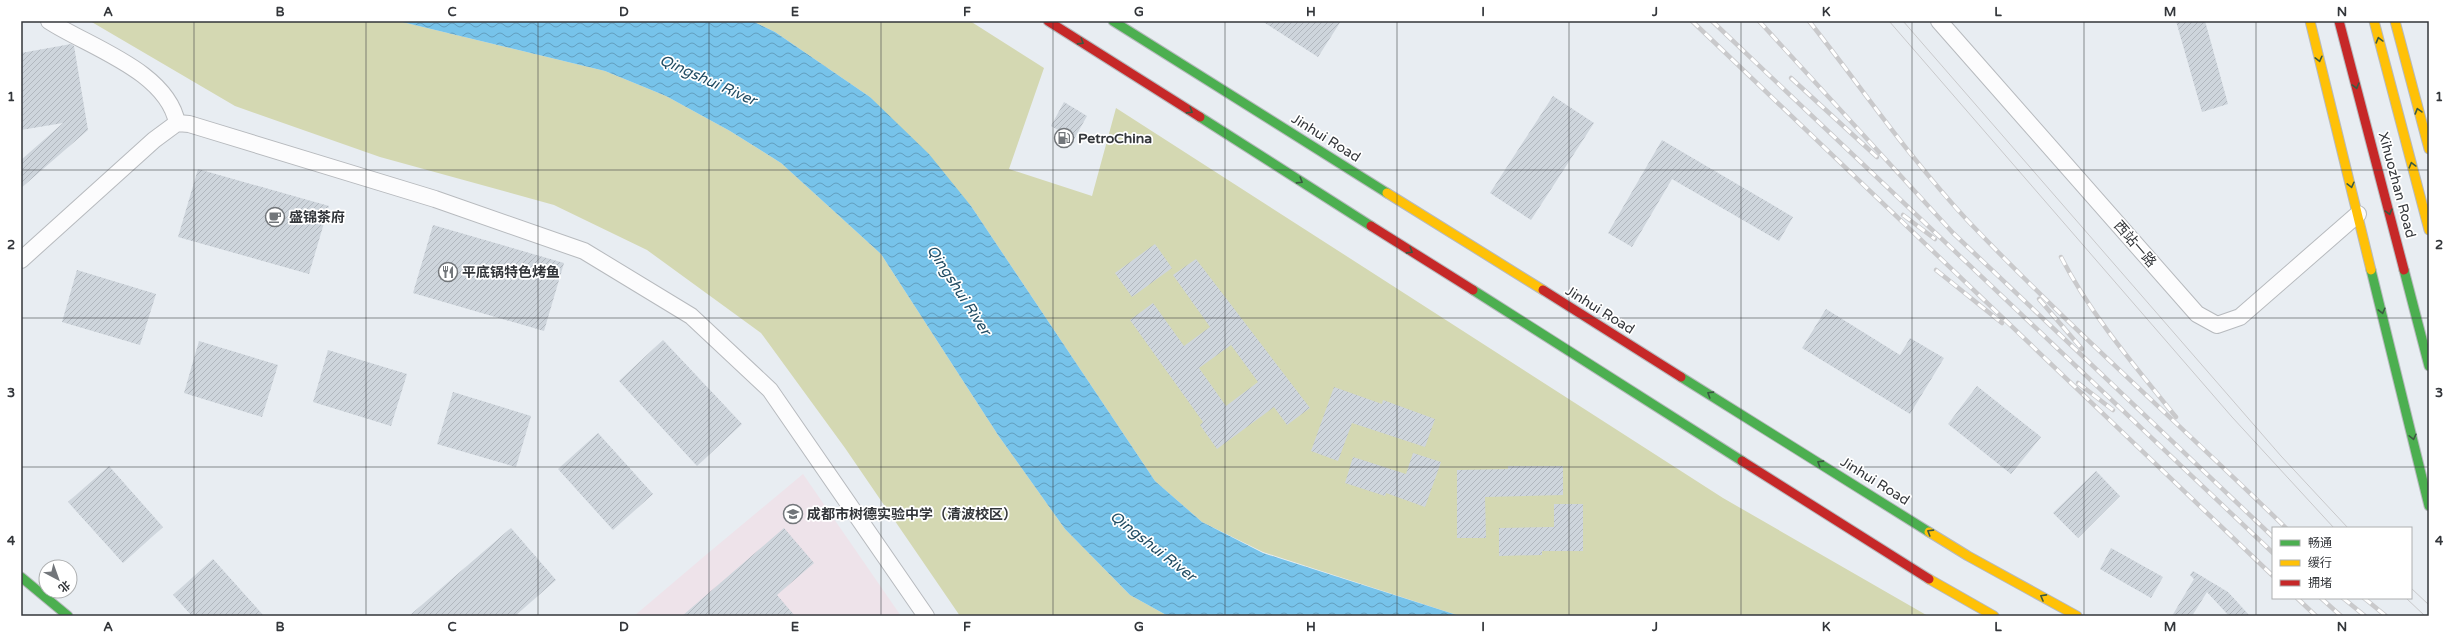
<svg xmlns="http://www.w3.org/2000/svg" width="2450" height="637" font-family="'Varela Round','Noto Sans SC',sans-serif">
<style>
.education{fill:#eee3ea}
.green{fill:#d4d8b2}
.water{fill:url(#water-waves)}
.building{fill:url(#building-hatch);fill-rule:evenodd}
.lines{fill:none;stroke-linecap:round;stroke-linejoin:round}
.street-casing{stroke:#b7babe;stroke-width:18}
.fast-casing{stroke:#b7babe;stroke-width:11}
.slow-casing{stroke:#b7babe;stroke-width:11}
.jam-casing{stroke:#b7babe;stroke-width:11}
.street{stroke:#fcfcfd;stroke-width:16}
.fast{stroke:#4caf50;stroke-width:9}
.slow{stroke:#ffc107;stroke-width:9}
.jam{stroke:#c62828;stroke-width:9}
.tram{stroke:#c9c9cb;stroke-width:1}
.rail-casing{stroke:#c9c9cb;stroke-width:4.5}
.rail{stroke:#fff;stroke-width:3;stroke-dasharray:9;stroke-linecap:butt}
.oneway{stroke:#3a5a41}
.grid{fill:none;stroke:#33363a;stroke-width:1;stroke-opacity:0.55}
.labels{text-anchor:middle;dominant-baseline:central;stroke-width:3.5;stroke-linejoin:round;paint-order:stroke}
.poi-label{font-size:14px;font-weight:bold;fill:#33363a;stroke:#fff;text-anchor:start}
.street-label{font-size:14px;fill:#33363a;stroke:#fff}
.water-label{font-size:15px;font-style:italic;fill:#224d64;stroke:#fff}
.neatline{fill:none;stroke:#33363a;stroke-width:1.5}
.grid-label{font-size:13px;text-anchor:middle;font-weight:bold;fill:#33363a}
</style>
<defs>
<pattern id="water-waves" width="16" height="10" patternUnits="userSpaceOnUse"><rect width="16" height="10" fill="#77c3ea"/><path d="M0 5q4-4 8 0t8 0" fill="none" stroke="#629fbf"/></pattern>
<pattern id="building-hatch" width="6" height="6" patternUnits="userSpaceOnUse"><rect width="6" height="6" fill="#ced5dc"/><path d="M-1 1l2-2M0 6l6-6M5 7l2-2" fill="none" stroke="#b1b7be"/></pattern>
</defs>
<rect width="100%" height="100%" fill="#e8edf2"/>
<path class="education" d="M803,474l98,142h-267l73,-62z"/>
<g class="green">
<path d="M90,21h308l207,50 61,25 64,35 51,32 100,91 117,181 67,94 65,66 38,21h-208l-115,-168 -84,-115 -114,-83 -93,-45 -174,-48 -145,-51z"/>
<path d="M752,21h218l74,47 -35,101 83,27 24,-88 607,390 205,118h-468l-197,-64 -61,-30 -47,-41 -184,-275 -101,-109 -95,-65z"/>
</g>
<path class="water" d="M398,21h354l23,11 95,65 59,57 42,52 184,275 47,41 61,31 197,63h-292l-38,-21 -65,-66 -67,-94 -117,-181 -100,-91 -51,-32 -64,-35 -61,-25z"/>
<g class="building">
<path d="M1262,21h79l-23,36z"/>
<path d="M2176,21h29l23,83 -26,8z"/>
<path d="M71,44l3,2 14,84 -67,58v-28l42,-37 -42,7v-77z"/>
<path d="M1553,96l41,27 -63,97 -41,-27z"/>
<path d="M1064,102l23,14 -13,23 -23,-13z"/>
<path d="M1662,140l131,77 -14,24 -107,-62 -40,68 -24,-14z"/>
<path d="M198,169l131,37 -20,68 -131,-37z"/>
<path d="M433,225l131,38 -20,68 -131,-38z"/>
<path d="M1155,244l17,24 -40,29 -17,-24z"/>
<path d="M1196,259l114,149 -23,17 -13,-18 -57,42 -17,-24 3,-3 -73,-102 23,-17 31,43 26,-19 -37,-52zM1231,345l27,37 -32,24 -27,-38z"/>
<path d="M77,270l79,24 -16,51 -78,-23z"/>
<path d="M1826,309l74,46 10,-17 34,20 -34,56 -108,-66z"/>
<path d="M663,340l79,84 -45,42 -78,-85z"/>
<path d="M199,341l79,24 -16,52 -78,-24z"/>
<path d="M328,350l79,24 -16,52 -78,-24z"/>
<path d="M1977,386l64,51 -30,37 -63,-50z"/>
<path d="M1334,387l48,17 1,-4 52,19 -10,28 -73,-24 -14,38 -27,-10z"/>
<path d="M453,392l78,24 -15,51 -79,-23z"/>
<path d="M598,433l55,61 -40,36 -55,-61z"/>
<path d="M1413,453l28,9 -16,45 -39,-14 -1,3 -40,-13 8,-26 53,17z"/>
<path d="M109,466l54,61 -40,36 -55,-61z"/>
<path d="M1508,466h55v29l-78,2 1,41h-29v-68l51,-1z"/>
<path d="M2096,471l24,25 -42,42 -25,-25z"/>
<path d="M1554,504h29v47h-41v4l-43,1v-28l55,-1z"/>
<path d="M511,528l45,52 -41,36h-106z"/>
<path d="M784,528l30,35 -37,32 18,21h-113z"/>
<path d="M2111,548l52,29 -12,21 -51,-29z"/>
<path d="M213,559l51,57h-72l-19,-21z"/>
<path d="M2193,571l35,21 22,24h-21l-22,-24 -15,24h-20l22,-37 -4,-4z"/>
</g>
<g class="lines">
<g class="street-casing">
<g id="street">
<path d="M49,21c40,26 118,50 128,102"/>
<path d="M1939,21l258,293 20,11 23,-8 118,-103"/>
<path d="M21,260l133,-120 23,-17 12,1 246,75 149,52 107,65 79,74 156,226"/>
</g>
</g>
<g class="fast-casing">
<g id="fast">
<path d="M1113,21l274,172"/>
<path d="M1200,117l171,109"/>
<path d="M2371,270l58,236"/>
<path d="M2404,270l25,96"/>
<path d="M1473,290l269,171"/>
<path d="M1681,377l248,155"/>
<path d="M21,577l47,39"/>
</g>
</g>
<g class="slow-casing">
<g id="slow">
<path d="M2310,21l61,249"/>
<path d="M2374,21l55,209"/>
<path d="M2395,21l34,128"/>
<path d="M1387,193l156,97"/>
<path d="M1929,532l39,24 109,60"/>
<path d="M1929,579l65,37"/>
</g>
</g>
<g class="jam-casing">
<g id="jam">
<path d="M1048,21l152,96"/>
<path d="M2339,21l65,249"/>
<path d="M1371,226l102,64"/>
<path d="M1543,290l138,87"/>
<path d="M1742,461l187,118"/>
</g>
</g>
<use href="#street" class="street"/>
<use href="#fast" class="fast"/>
<use href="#slow" class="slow"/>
<use href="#jam" class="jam"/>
<g class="tram">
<path d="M1889,21l343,396 102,111"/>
<path d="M1903,21l378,435 67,72"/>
<path d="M2411,588l18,17"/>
<path d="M2406,598l19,18"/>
</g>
<g class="rail-casing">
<g id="rail">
<path d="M1692,21l581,555"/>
<path d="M1712,21l561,532"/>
<path d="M1759,21l194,212 320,304"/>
<path d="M1809,21c53,67 101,138 159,200 102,107 213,204 318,307"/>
<path d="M1791,78l86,79"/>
<path d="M1903,215l32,24"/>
<path d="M2061,257c30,58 73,108 115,160"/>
<path d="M1936,270l66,53"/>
<path d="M2039,299l43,50"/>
<path d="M2078,383l35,27"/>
<path d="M2297,598l19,18"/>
<path d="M2321,598l20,18"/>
<path d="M2343,598l22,18"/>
<path d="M2364,598l22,18"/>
</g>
</g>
<use href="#rail" class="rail"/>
</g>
<defs><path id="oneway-chevron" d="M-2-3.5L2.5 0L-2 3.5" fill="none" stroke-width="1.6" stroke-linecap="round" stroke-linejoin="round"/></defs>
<g class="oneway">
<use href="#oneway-chevron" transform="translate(2379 40) rotate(-105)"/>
<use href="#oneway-chevron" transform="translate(1081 42) rotate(32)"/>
<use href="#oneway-chevron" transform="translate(2319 59) rotate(76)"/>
<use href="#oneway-chevron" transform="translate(2356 86) rotate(75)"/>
<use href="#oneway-chevron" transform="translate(1190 111) rotate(32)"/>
<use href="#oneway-chevron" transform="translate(2418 111) rotate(-106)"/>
<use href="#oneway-chevron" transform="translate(2412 165) rotate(-105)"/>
<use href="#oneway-chevron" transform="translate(1300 181) rotate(32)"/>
<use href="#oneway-chevron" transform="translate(2351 185) rotate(76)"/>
<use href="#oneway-chevron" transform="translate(2389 212) rotate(75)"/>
<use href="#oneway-chevron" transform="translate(1410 251) rotate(32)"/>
<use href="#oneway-chevron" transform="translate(2382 311) rotate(76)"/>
<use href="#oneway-chevron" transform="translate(1710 394) rotate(-148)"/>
<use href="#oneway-chevron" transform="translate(2413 437) rotate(77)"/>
<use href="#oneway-chevron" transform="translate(1820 463) rotate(-148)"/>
<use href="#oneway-chevron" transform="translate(1930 532) rotate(-148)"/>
<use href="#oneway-chevron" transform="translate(2043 597) rotate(-151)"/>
</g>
<path class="grid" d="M194,21v595M366,21v595M538,21v595M709,21v595M881,21v595M1053,21v595M1225,21v595M1397,21v595M1569,21v595M1741,21v595M1912,21v595M2084,21v595M2256,21v595M21,170h2408M21,318h2408M21,467h2408"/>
<defs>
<g id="fuel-ring" transform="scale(1)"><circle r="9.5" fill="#fff" stroke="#72767a" stroke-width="1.5"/><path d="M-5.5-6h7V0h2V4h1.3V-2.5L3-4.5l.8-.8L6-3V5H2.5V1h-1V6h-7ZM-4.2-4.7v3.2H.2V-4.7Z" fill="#72767a"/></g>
<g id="cafe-ring" transform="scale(1)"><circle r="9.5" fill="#fff" stroke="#72767a" stroke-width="1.5"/><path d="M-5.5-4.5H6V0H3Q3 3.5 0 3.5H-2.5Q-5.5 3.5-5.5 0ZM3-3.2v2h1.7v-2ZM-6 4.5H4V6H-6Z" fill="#72767a"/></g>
<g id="restaurant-ring" transform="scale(1)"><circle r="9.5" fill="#fff" stroke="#72767a" stroke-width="1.5"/><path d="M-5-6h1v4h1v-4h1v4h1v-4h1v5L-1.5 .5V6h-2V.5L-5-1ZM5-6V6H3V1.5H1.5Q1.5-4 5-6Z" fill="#72767a"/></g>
<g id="school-ring" transform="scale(1)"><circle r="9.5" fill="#fff" stroke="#72767a" stroke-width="1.5"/><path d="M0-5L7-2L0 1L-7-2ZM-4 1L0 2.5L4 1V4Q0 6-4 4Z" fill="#72767a"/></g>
</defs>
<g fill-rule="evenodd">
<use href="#fuel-ring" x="1064" y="138"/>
<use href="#cafe-ring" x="275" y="217"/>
<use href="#restaurant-ring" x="448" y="272"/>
<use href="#school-ring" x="793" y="514"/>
</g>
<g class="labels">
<g class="poi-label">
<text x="1078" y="138">PetroChina</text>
<text x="289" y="217">盛锦茶府</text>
<text x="462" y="272">平底锅特色烤鱼</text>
<text x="807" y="514">成都市树德实验中学（清波校区）</text>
</g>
<g class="street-label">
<text transform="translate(1326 138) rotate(32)">Jinhui Road</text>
<text transform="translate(2397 185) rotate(75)">Xihuozhan Road</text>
<text transform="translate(2135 244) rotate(49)">西站一路</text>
<text transform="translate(1600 310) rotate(32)">Jinhui Road</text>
<text transform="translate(1875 481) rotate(32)">Jinhui Road</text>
</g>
<g class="water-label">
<text transform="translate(708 80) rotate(24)">Qingshui River</text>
<text transform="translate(959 290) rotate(57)">Qingshui River</text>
<text transform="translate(1153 546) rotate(38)">Qingshui River</text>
</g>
</g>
<rect width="2450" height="637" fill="none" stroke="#ffffff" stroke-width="44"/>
<rect x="2272" y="527" width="140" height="72" fill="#ffffff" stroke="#adafb0"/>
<rect x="2280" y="540" width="20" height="6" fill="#4caf50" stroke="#adafb0"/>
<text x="2308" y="547" font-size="12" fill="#33363a">畅通</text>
<rect x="2280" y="560" width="20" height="6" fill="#ffc107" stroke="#adafb0"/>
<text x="2308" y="567" font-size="12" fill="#33363a">缓行</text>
<rect x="2280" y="580" width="20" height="6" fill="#c62828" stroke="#adafb0"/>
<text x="2308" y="587" font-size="12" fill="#33363a">拥堵</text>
<g transform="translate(58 579) rotate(139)"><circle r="19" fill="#ffffff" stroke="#adafb0"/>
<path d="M0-3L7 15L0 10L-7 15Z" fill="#72767a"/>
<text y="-6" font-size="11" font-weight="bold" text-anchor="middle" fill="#33363a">北</text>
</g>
<rect x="22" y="22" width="2406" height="593" class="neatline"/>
<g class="grid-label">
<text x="108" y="16">A</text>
<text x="280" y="16">B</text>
<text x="452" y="16">C</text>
<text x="624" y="16">D</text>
<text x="795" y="16">E</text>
<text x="967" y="16">F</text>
<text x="1139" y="16">G</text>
<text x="1311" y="16">H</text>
<text x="1483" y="16">I</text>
<text x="1655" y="16">J</text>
<text x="1826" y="16">K</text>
<text x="1998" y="16">L</text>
<text x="2170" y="16">M</text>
<text x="2342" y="16">N</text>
<text x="11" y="101">1</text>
<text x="2439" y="101">1</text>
<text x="11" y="249">2</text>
<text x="2439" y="249">2</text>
<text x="11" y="397">3</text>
<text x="2439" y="397">3</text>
<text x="11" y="545">4</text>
<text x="2439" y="545">4</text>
<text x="108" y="631">A</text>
<text x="280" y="631">B</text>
<text x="452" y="631">C</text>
<text x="624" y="631">D</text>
<text x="795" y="631">E</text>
<text x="967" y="631">F</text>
<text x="1139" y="631">G</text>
<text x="1311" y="631">H</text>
<text x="1483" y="631">I</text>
<text x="1655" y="631">J</text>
<text x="1826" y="631">K</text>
<text x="1998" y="631">L</text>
<text x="2170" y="631">M</text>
<text x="2342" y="631">N</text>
</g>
</svg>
